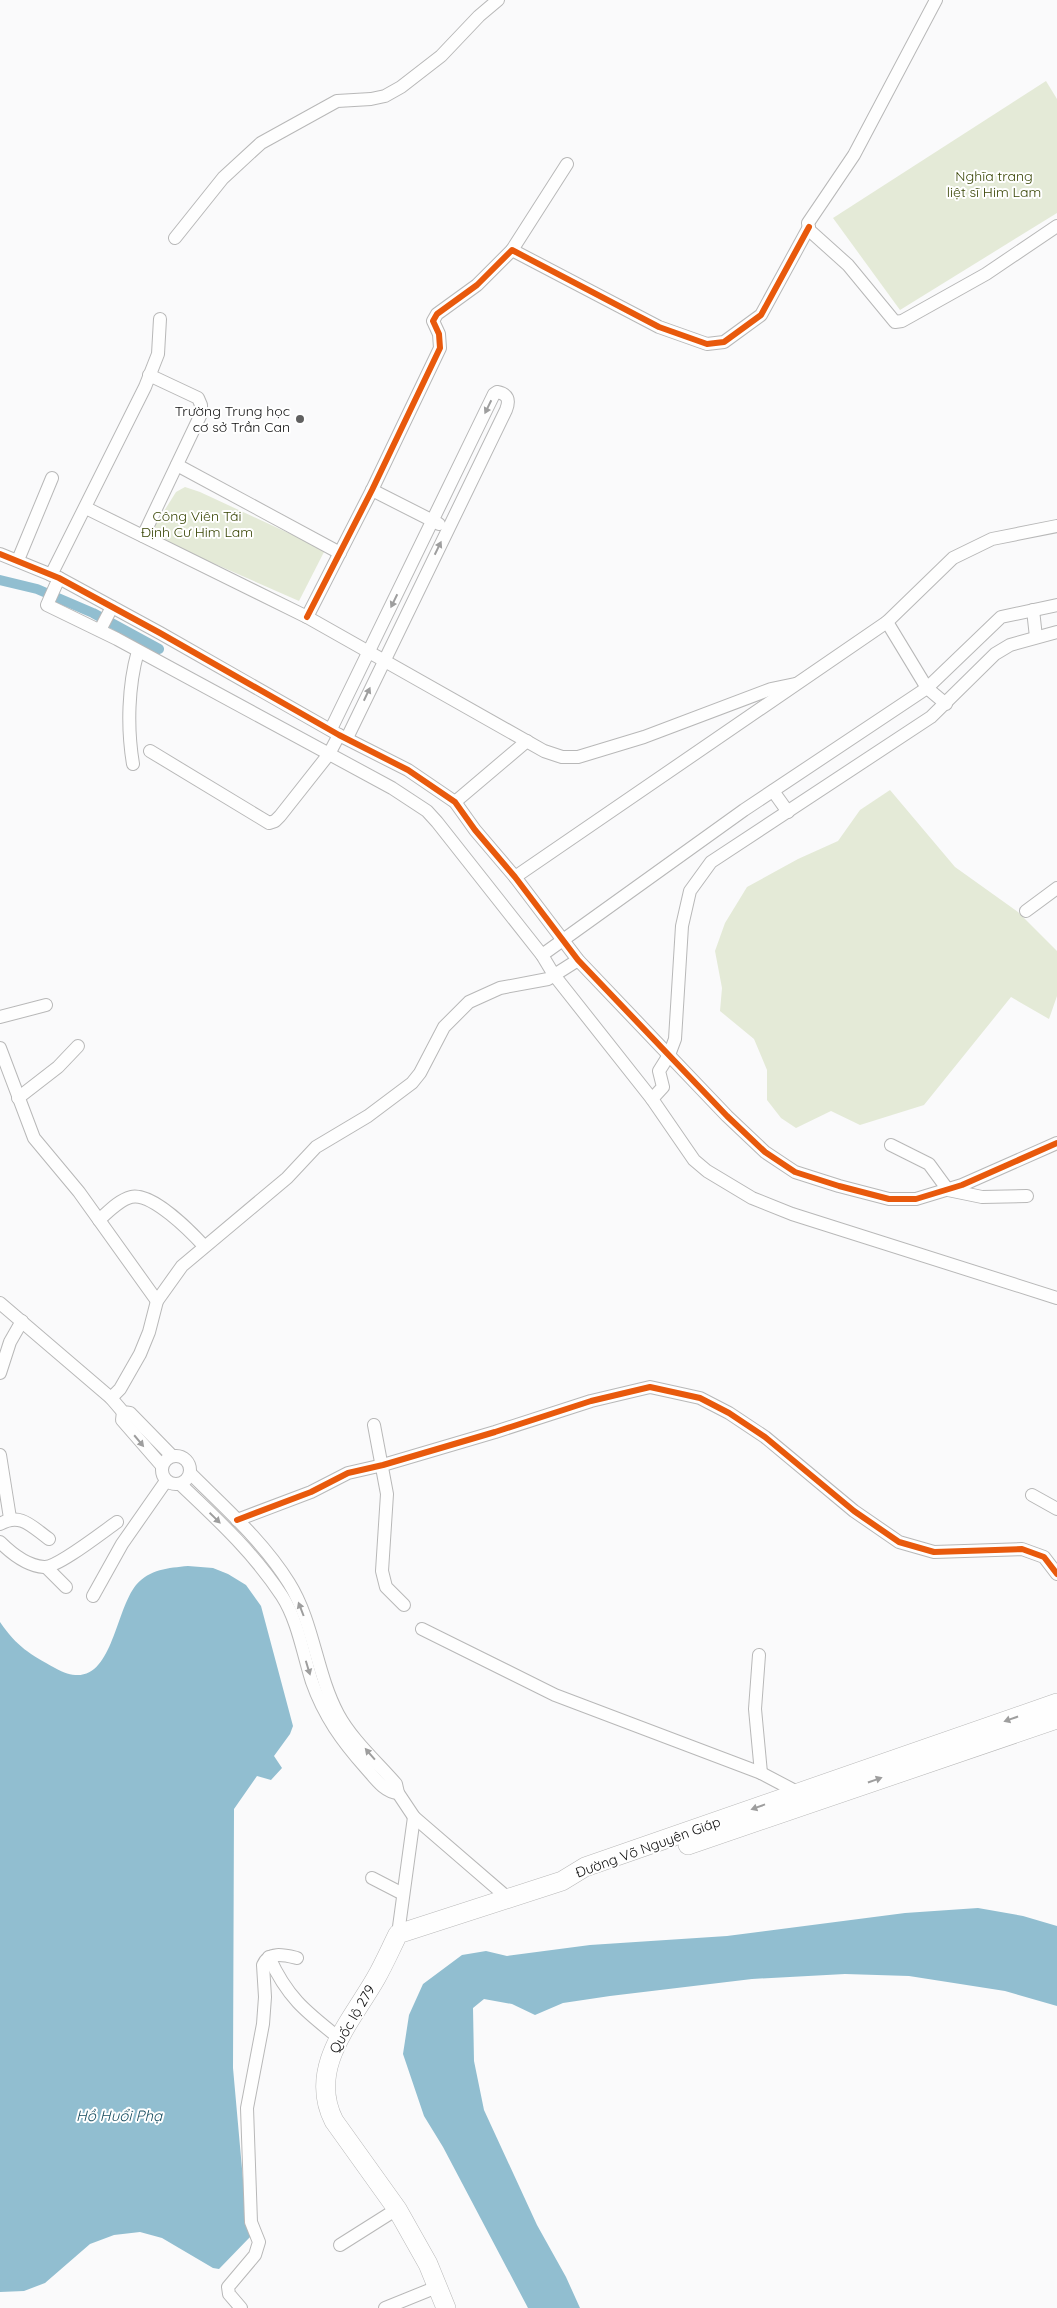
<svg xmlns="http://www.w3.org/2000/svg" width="1057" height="2308" font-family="Quicksand,sans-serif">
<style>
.green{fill:#e4ead7}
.water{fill:#91bed0}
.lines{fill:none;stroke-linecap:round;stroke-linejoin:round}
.canal{stroke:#91bed0;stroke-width:10}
.minor-casing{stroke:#b8b8b8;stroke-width:14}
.highway-casing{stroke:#b8b8b8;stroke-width:20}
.minor{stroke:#fefefe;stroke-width:12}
.highway{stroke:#fefefe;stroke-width:19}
.cycleway-casing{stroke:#fff;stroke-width:9}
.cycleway{stroke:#e8590c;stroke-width:6}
.oneway{fill:#9e9e9e}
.poi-dot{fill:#606060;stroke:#fff;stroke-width:2}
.labels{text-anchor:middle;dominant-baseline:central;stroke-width:4;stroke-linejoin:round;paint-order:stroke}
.park-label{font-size:14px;fill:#374403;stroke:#fff}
.poi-label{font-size:14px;fill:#0d0d0d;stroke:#fff;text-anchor:end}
.street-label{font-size:14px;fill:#0d0d0d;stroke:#fff}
.water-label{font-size:15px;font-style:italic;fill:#174d60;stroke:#fff}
</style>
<rect width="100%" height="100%" fill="#fafafb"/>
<g class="green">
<path d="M1046,81l11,18v114l-157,97 -67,-92z"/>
<path d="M185,487l15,5 125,58 -26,51 -150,-66 27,-43z"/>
<path d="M890,790l65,77 63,45 39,39v45l-8,23 -38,-22 -87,108 -64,20 -29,-14 -35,17 -15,-10 -14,-18v-30l-13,-31 -34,-28 2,-23 -7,-37 10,-28 22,-36 51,-28 40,-18 22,-31z"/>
</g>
<g class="water">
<path d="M188,1566l25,2 15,6 18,11 15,21 32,120 -3,8 -16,22 8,12 -11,12 -14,-4 -23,33 -1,259 11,123 7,45 -32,33 -6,-1 -51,-30 -22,-6 -26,3 -24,9 -45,39 -21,8 -24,1v-670c17,25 30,32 55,46 57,32 57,-53 81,-83 14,-16 32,-17 52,-19z"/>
<path d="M978,1908l45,8 34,10v80l-52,-15 -96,-15 -64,-2 -93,5 -142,17 -47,7 -28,12 -23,-11 -28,-5 -11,9 1,53 10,49 53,115 29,52 14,31h-52l-85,-161 -19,-31 -21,-62 6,-39 14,-31 39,-29 24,-4 21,5 83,-11 137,-9 178,-23z"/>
</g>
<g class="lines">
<path class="canal" d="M0,580l37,9 56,24 66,36"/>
<g class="minor-casing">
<g id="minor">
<path d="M936,0l-82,155 -46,68 1,7 39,35 47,57 7,-1 84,-47 71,-48"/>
<path d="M175,238l48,-60 38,-35 76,-42 34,-2 14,-3 16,-9 40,-31 38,-40 19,-16"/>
<path d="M512,250l55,-86"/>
<path d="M177,465l163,88"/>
<path d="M372,490l67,34"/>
<path d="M86,508l221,109 237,134 18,6h16l66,-20 127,-48 24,-5"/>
<path d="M143,536l58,-122v-9l-3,-7 -49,-23"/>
<path d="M0,554l59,24 101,55 179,102 69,35 47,32 20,28 40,47 63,83 149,156 38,36 30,20 44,14 50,13h27l46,-14 95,-42"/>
<path d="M18,560l34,-82"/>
<path d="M51,575l94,-188 13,-33 2,-35"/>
<path d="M59,578l-12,27 70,34 275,149 35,23 10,11 105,133 12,20 98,124 42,61 13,11 45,27 40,16 265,84"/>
<path d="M1033,610l3,27"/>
<path d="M307,617l65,-127 68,-142 -1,-14 -6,-13 4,-7 40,-29 35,-35 147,77 48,17 17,-2 37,-27 48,-88"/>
<path d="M887,622l40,66 19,16"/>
<path d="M100,630l12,-23"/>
<path d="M331,729l163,-335 3,-2c11,2 13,8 9,18l-159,328"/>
<path d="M150,751l119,72 6,-2 5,-5 49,-62 10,-19"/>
<path d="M133,764c-6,-36 -5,-78 5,-113"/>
<path d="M773,791l15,21"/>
<path d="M455,802l72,-61"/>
<path d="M515,877l372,-255 66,-64 39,-19 65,-13"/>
<path d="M1026,911l31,-23"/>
<path d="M542,955l202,-145 183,-122 74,-71 56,-12"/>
<path d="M0,1017l46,-12"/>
<path d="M0,1048l34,90 45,54 78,109"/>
<path d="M18,1098l40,-31 20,-21"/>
<path d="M652,1099l11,-12 -4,-16 10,-16 6,-16 7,-113 8,-35 21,-29 220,-145 64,-63 15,-9 47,-13"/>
<path d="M891,1145l38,19 19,26 34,7 45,-1"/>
<path d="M99,1220c9,-8 20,-20 32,-23 21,-5 60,35 73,49"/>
<path d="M0,1303l111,95 12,14 7,1 42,43"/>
<path d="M0,1373l10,-31 12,-21"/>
<path d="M111,1398l9,-9 20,-35 9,-22 8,-31 25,-35 105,-88 29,-31 52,-31 44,-33 8,-10 24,-46 25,-25 31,-14 48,-9 30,-19"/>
<path d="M123,1412l-1,8 40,46"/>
<path d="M374,1425l13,69 -5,77 4,16 18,18"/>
<path d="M0,1455l10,63"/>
<circle cx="176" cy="1470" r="14"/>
<path d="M190,1473c34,34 73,68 99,110 25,40 27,90 49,131 14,26 39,48 58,70l2,9 16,24 95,82"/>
<path d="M180,1484c37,35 74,69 102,112 16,25 21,58 30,86 12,34 30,59 54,86 9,10 18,24 32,25"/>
<path d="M1032,1495l25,14"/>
<path d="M237,1520l74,-28 37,-19 35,-8 112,-33 96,-31 59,-14 50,11 29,15 36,24 89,74 45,31 35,10 88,-3 22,8 13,17"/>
<path d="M0,1524c21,-12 32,3 49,15"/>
<path d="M0,1542c11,11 28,24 44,25 13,1 60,-36 73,-45"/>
<path d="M46,1567l20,20"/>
<path d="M93,1596l29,-52 44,-63"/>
<path d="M422,1629l133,66 206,78 38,20"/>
<path d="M759,1655l-4,54 6,64"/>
<path d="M372,1878l31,16"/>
<path d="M398,1934l16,-117"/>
<path d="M269,1957c18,40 36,54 70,81"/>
<path d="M340,2245l57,-36"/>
<path d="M241,2308l-12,-14 -1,-7 27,-32 4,-13 -8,-20 -4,-114 16,-84 2,-27 -2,-32c6,-14 21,-10 34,-7"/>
<path d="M385,2308l52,-21"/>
</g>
</g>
<g class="highway-casing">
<g id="highway">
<path d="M688,1845l369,-126"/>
<path d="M446,2308l-18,-44 -31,-55 -63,-88c-27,-53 17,-99 42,-143 8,-14 15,-30 22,-44l164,-53 23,-14 472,-164"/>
</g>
</g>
<use href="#minor" class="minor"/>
<use href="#highway" class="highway"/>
<g class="cycleway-casing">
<g id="cycleway">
<path d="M0,554l59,24 101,55 179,102 69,35 47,32 20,28 40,47 63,83 149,156 38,36 30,20 44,14 50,13h27l46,-14 95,-42"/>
<path d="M307,617l65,-127 68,-142 -1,-14 -6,-13 4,-7 40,-29 35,-35 147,77 48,17 17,-2 37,-27 48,-88"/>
<path d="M237,1520l74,-28 37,-19 35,-8 112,-33 96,-31 59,-14 50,11 29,15 36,24 89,74 45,31 35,10 88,-3 22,8 13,17"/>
</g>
</g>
<use href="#cycleway" class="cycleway"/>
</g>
<defs><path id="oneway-solid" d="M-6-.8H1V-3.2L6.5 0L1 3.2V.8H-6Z" transform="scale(1.25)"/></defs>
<g class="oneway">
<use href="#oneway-solid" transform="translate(488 407) rotate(116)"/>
<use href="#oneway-solid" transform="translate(438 548) rotate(-64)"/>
<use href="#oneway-solid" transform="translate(394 601) rotate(116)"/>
<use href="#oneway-solid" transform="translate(367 694) rotate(-65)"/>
<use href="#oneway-solid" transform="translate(139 1441) rotate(50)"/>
<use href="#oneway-solid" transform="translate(215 1518) rotate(44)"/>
<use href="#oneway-solid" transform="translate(301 1609) rotate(-111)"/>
<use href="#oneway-solid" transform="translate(308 1668) rotate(73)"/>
<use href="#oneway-solid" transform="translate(1011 1719) rotate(161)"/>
<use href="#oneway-solid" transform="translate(370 1754) rotate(-131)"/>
<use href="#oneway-solid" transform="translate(875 1780) rotate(-19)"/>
<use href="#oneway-solid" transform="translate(758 1807) rotate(160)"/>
</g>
<circle class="poi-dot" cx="300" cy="419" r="5"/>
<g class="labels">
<g class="park-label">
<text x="994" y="176">Nghĩa trang<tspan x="994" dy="16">liệt sĩ Him Lam</tspan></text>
<text x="197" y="516">Công Viên Tái<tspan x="197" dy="16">Định Cư Him Lam</tspan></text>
</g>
<g class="poi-label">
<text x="290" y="411">Trường Trung học<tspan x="290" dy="16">cơ sở Trần Can</tspan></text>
</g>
<g class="street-label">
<text transform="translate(648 1847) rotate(-20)">Đường Võ Nguyên Giáp</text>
<text transform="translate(352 2019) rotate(-60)">Quốc lộ 279</text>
</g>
<g class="water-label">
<text x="119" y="2115">Hồ Huổi Phạ</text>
</g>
</g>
</svg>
